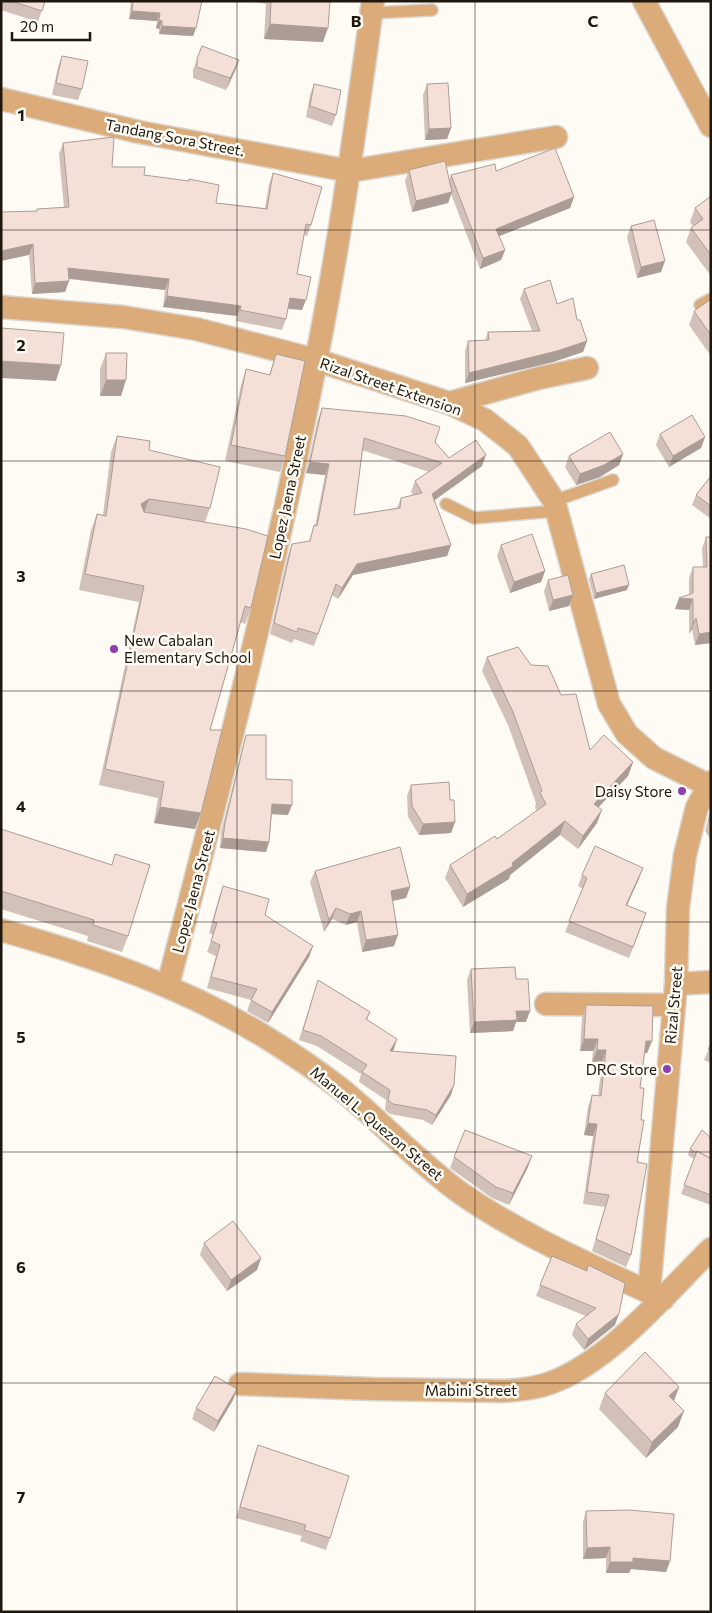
<svg xmlns="http://www.w3.org/2000/svg" width="712" height="1613" font-family="Commissioner,sans-serif">
<style>
.lines{fill:none;stroke-linecap:round;stroke-linejoin:round}
.lane-casing{stroke:#dad6cf;stroke-width:14}
.street-casing{stroke:#dad6cf;stroke-width:25}
.lane{stroke:#dbac7a;stroke-width:11}
.street{stroke:#dbac7a;stroke-width:22}
.wall{fill:#d2c1b9;fill-rule:evenodd}
.shaded-wall{fill:#ab9d96}
.building{fill:#f4e0d7;stroke:#ab9d96;fill-rule:evenodd}
.grid{fill:none;stroke:#1e170d;stroke-width:1;stroke-opacity:0.55}
.poi-dot{fill:#8e3eae;stroke:#fefaf4;stroke-width:2}
.labels{text-anchor:middle;dominant-baseline:central;stroke-width:5;stroke-linejoin:round;paint-order:stroke}
.street-label{font-size:15px;fill:#1e170d;stroke:#fefaf4}
.poi-label{font-size:15px;fill:#1e170d;stroke:#fefaf4;text-anchor:end}
.grid-label{font-size:16px;text-anchor:middle;font-weight:bold;fill:#1e170d;stroke:#fefaf4;stroke-width:5;stroke-linejoin:round;paint-order:stroke}
</style>
<rect width="100%" height="100%" fill="#fefaf4"/>
<g class="lines">
<g class="lane-casing">
<g id="lane">
<path d="M371,13l61,-3"/>
<path d="M700,305l11,-6"/>
<path d="M554,501l59,-21"/>
<path d="M446,504l28,14 82,-7"/>
</g>
</g>
<g class="street-casing">
<g id="street">
<path d="M644,1l67,125"/>
<path d="M1,99l138,33 211,39 206,-34"/>
<path d="M1,307l122,10 73,12 120,31 133,43 36,17 33,26 36,55 55,203 18,30 27,24 54,27"/>
<path d="M449,403l90,-25 48,-10"/>
<path d="M1,930c93,26 183,57 266,108 24,15 48,31 70,48 43,34 80,76 125,108 62,43 134,73 201,105"/>
<path d="M676,984l35,-2"/>
<path d="M168,985c54,-207 107,-414 148,-624 24,-119 40,-239 57,-360"/>
<path d="M546,1004l128,1"/>
<path d="M649,1292l27,-308 2,-76 7,-53 12,-48 14,-25"/>
<path d="M240,1384l132,5 132,2c16,-1 34,-3 49,-9 59,-23 113,-89 158,-133"/>
</g>
</g>
<use href="#lane" class="lane"/>
<use href="#street" class="street"/>
</g>
<g class="wall">
<path d="M1,1h44l-7,21 -37,-12z"/>
<path d="M131,1h71l-9,35 -34,-2v-5l-3,-1 1,-7 -28,-2z"/>
<path d="M249,1h81l-7,41 -59,-3 2,-35z"/>
<path d="M202,46l37,14 -4,11 -9,19 -33,-12v-8z"/>
<path d="M62,56l20,33 -4,11 -26,-5 6,-28z"/>
<path d="M314,84l22,31 -4,11 -26,-9 4,-22z"/>
<path d="M427,84l24,44 -4,11 -22,1 -2,-45z"/>
<path d="M63,143l49,24 32,8 72,28 49,5 4,-24 4,-11 38,52 -4,11 -3,-1 -7,39 5,36 -14,-1 -2,10 -4,11 -46,-9 1,-5 -74,-9 2,-17 -96,-11 -4,13 -33,2 -3,-39 8,-46 27,-1 -5,-54z"/>
<path d="M409,170l40,10 2,-5 45,-4 78,26 -4,11 -71,28 6,14 -4,10 -21,9 -29,-75 -3,9 -36,9 -7,-31z"/>
<path d="M711,196v80l-25,-34 5,-14 2,-2 -3,-4 5,-14z"/>
<path d="M631,226l30,46 -24,6 -10,-41z"/>
<path d="M524,289l33,15 20,16 10,21 -4,11 -30,10 -88,21v-32l3,-10 17,-1 3,-8 44,-1 -12,-32z"/>
<path d="M711,299v57l-22,-31 5,-14z"/>
<path d="M106,353l15,43h-21v-27z"/>
<path d="M276,354l9,102 -5,16 -55,-11 16,-76 5,-16 23,6z"/>
<path d="M322,408l113,34 14,16 33,8 -48,34 17,45 -4,11 -94,19 -15,24 -6,-4 -18,51 -20,-7 -2,4 -22,-9 18,-79 4,-11 17,-3 5,-16 1,1 10,-51 -19,-2 12,-54zM362,450l67,22 -14,9 -4,11 2,3 -12,3 -4,10 -43,7z"/>
<path d="M660,434l45,3 -4,11 -32,19 -13,-22z"/>
<path d="M117,436l32,14 61,58 -5,14 46,86 -6,16 -5,-2 -30,108 -15,99 -41,-6 4,-25 -59,-13 40,-183 -60,-12 12,-60 6,-16 6,1 8,-63z"/>
<path d="M623,454l-4,11 -19,12 -24,8 -11,-18 4,-11z"/>
<path d="M711,476v43l-19,-14 4,-10z"/>
<path d="M706,537l5,106 -16,2 -3,-16 -3,5v-24l-14,-1 14,-15v-16l4,-11h10l-1,-19z"/>
<path d="M501,545l44,26 -4,11 -31,11 -13,-37z"/>
<path d="M591,574l36,16 -33,9 -5,-20z"/>
<path d="M548,580l25,15 -4,11 -20,5 -5,-20z"/>
<path d="M487,657l44,8 30,30 29,55 43,12 -5,14 -29,31 -2,16 -19,26 -18,-14 -50,40 -1,4 -46,28 -18,-29 5,-13 47,-26 40,-28 -2,-4 1,-4 -28,-78 -26,-54z"/>
<path d="M246,735l20,44 22,36 -16,-1 -3,28 -3,10 -46,-4 1,-16 22,-87z"/>
<path d="M411,785l39,15 5,22 -4,11 -32,2 -11,-18 -1,-21z"/>
<path d="M711,808v32l-6,-9z"/>
<path d="M1,829l127,107 -6,16 -35,-11 1,-5 -87,-27z"/>
<path d="M643,868l-16,37 15,20 -13,33 -64,-26 18,-43 -5,-3 4,-11z"/>
<path d="M315,871l95,16 -4,11 -13,3 1,45 -32,6 -5,-30 -11,3 -14,-6 -8,13 -14,-50z"/>
<path d="M223,886l42,29 48,31 -4,11 -41,66 -21,-12 4,-11 -44,-12 9,-32 -9,-4 6,-17 -4,-2 10,-36z"/>
<path d="M471,969l45,10 10,43h-10l-3,9 -43,2 -3,-53z"/>
<path d="M318,980l52,32 -3,8 27,29 -1,2 61,34 -3,10 -19,30 -9,-5 -33,-6 -5,-4 1,-10 -27,-18 2,-8 -44,-28 -18,-6z"/>
<path d="M586,1005l66,36 -5,12h-3l-4,35 1,32 -10,135 -5,12 -34,-16 13,-44 -22,-3 10,-68 -9,-1 4,-28 4,-12 6,1 4,-34h-10l1,-11h-13l2,-34z"/>
<path d="M711,1044v19l-7,-3z"/>
<path d="M711,1138v68l-3,-2 -27,-10 13,-35 -6,-4 2,-6z"/>
<path d="M454,1157l74,10 -19,38 -17,-7 -42,-30z"/>
<path d="M204,1243l57,15 -4,12 -30,21 -27,-36z"/>
<path d="M552,1256l63,69 -31,25 -12,-15 4,-11 10,-8 -50,-20z"/>
<path d="M679,1387l-5,14 4,26 -32,31 -47,-49 6,-16z"/>
<path d="M237,1389l-4,11 -19,32 -22,-13 4,-11z"/>
<path d="M258,1445l72,93 -4,12 -26,-9 2,-5 -66,-18 18,-62z"/>
<path d="M586,1511l84,50 -4,11 -35,-3 -2,4h-23v-15l-23,1v-37z"/>
</g>
<g class="shaded-wall">
<path d="M132,11l28,2 -3,8 -28,-2z"/>
<path d="M159,20l3,1 -3,8 -3,-1z"/>
<path d="M270,24l58,4 -5,14 -59,-3z"/>
<path d="M162,26l34,2 -3,8 -34,-2z"/>
<path d="M239,60l-4,11 -9,19 4,-12z"/>
<path d="M451,128l-4,11 -22,1 4,-11z"/>
<path d="M452,192l-4,11 -36,9 4,-11z"/>
<path d="M574,197l-4,11 -78,31 4,-10z"/>
<path d="M33,244l-4,11 -28,6v-10z"/>
<path d="M505,250l-4,10 -21,9 3,-11z"/>
<path d="M665,261l-4,11 -24,6 4,-11z"/>
<path d="M68,268l101,11 -4,11 -101,-12z"/>
<path d="M69,281l-4,11 -33,2 3,-11z"/>
<path d="M167,296l74,10 -4,10 -74,-9z"/>
<path d="M290,298l16,2 -4,10 -16,-2z"/>
<path d="M587,341l-4,11 -30,10 -88,21 4,-10z"/>
<path d="M1,361l60,4 -5,16 -55,-3z"/>
<path d="M106,380h20l-5,16h-21z"/>
<path d="M705,437l-4,11 -32,19 4,-11z"/>
<path d="M623,454l-4,11 -19,12 -24,8 4,-11z"/>
<path d="M486,455l-4,11 -54,39 4,-11z"/>
<path d="M310,462l19,2 -4,11 -19,-2z"/>
<path d="M149,499l-6,16 -2,-11z"/>
<path d="M451,545l-4,11 -94,19 -15,24 4,-11 15,-24z"/>
<path d="M545,571l-4,11 -31,11 4,-11z"/>
<path d="M629,585l-2,5 -33,9 2,-6z"/>
<path d="M573,595l-4,11 -20,5 4,-11z"/>
<path d="M679,598l14,1 -4,11 -14,-1z"/>
<path d="M696,618l-4,11 -3,5 4,-11z"/>
<path d="M711,632v11l-16,2 4,-11z"/>
<path d="M633,762l-5,14 -39,41 5,-13z"/>
<path d="M272,804l20,1 -4,10 -19,-1z"/>
<path d="M160,807l41,6 -6,16 -41,-6z"/>
<path d="M602,810l-5,13 -19,26 5,-13z"/>
<path d="M565,821l-5,14 -50,40 -1,4 -46,28 4,-13 45,-31z"/>
<path d="M455,822l-4,11 -32,2 4,-11z"/>
<path d="M223,838l46,4 -3,10 -46,-4z"/>
<path d="M643,868l-4,11 -17,37 4,-11z"/>
<path d="M410,887l-4,11 -19,4 4,-11z"/>
<path d="M336,908l-4,11 -8,13 5,-12z"/>
<path d="M361,911l-4,11 -11,3 4,-11z"/>
<path d="M398,935l-4,11 -32,6 4,-12z"/>
<path d="M313,946l-4,11 -41,66 4,-11z"/>
<path d="M516,1011h14l-4,11h-10l-3,9 -43,2 4,-11z"/>
<path d="M397,1039l-3,10 -8,12 4,-10z"/>
<path d="M584,1039h14l-5,12h-13z"/>
<path d="M646,1041h6l-5,12h-5z"/>
<path d="M597,1050h9l-4,12h-10z"/>
<path d="M454,1085l-3,10 -19,30 4,-10z"/>
<path d="M588,1123l9,1 -4,12 -9,-1z"/>
<path d="M532,1156l-4,11 -19,38 4,-12z"/>
<path d="M261,1258l-4,12 -30,21 4,-11z"/>
<path d="M619,1314l-4,11 -31,25 4,-11z"/>
<path d="M679,1387l-6,16 -4,-7z"/>
<path d="M237,1389l-4,11 -19,32 4,-11z"/>
<path d="M684,1411l-6,16 -32,31 6,-16z"/>
<path d="M610,1547l-4,11 -23,1 4,-11z"/>
<path d="M633,1558l37,3 -4,11 -35,-3 -2,4h-23l4,-11z"/>
</g>
<g class="building">
<path d="M11,1h34l-3,10z"/>
<path d="M133,1h69l-6,27 -34,-2v-5l-3,-1 1,-7 -28,-2z"/>
<path d="M271,1h59l-2,27 -58,-4z"/>
<path d="M202,46l37,14 -9,18 -33,-11v-8z"/>
<path d="M62,56l26,5 -6,28 -26,-6z"/>
<path d="M448,83l3,45 -22,1 -2,-45z"/>
<path d="M314,84l27,6 -5,25 -26,-9z"/>
<path d="M114,137l-2,30h33l-1,8 45,6v-2l30,6 -3,18 51,6 6,-36 49,14 -11,38 -5,-1 -9,50 14,3 -5,23 -16,-2 -4,21 -46,-9 1,-4 -74,-10 2,-17 -101,-11 1,13 -34,2 -2,-39 -32,7v-39l36,-1v-2l32,-2 -6,-64z"/>
<path d="M555,148l19,49 -78,32 9,21 -22,8 -32,-83 44,-11 1,7z"/>
<path d="M445,161l7,31 -36,9 -7,-31z"/>
<path d="M711,196v59l-20,-27 12,-9 -8,-11z"/>
<path d="M654,220l11,41 -24,6 -10,-41z"/>
<path d="M550,280l7,24 16,-6 4,22h3l7,21 -30,10 -88,22 -1,-32 21,-1 -1,-8 52,-1 -16,-42z"/>
<path d="M711,299v36l-17,-24z"/>
<path d="M1,328l63,5 -3,32 -60,-4z"/>
<path d="M106,353h21l-1,27h-20z"/>
<path d="M276,354l29,7 -20,95 -54,-11 15,-76 24,6z"/>
<path d="M322,408l84,8 34,11 -5,15 14,16 27,-18 10,15 -54,39 19,51 -94,19 -15,24 -6,-4 -18,50 -20,-6 -1,4 -23,-9 18,-79 18,-3 4,-16 3,1 12,-62 -19,-2zM364,438l78,25 -27,18 7,12 -21,5 -1,10 -46,7z"/>
<path d="M692,415l13,22 -32,19 -13,-22z"/>
<path d="M610,432l13,22 -19,11 -24,9 -11,-18z"/>
<path d="M117,436l33,5 -1,9 71,17 -10,41 -61,-9 -8,5 3,8 102,17 22,7 -17,72 -6,-2 -35,124h12l-21,83 -41,-6 4,-25 -59,-13 39,-183 -59,-12 12,-60 9,2z"/>
<path d="M711,476v30l-15,-11z"/>
<path d="M532,534l13,37 -31,11 -13,-37z"/>
<path d="M706,537h5v95l-12,2 -3,-16 -3,5v-24l-14,-1 14,-5v-26h14z"/>
<path d="M624,565l5,20 -33,8 -5,-19z"/>
<path d="M568,575l5,20 -20,5 -5,-20z"/>
<path d="M518,647l13,18 17,1 13,29 15,-1 14,56 14,-15 29,27 -39,42 8,6 -19,26 -18,-15 -53,42 1,3 -46,28 -17,-29 45,-29 2,3 49,-35 -6,-11 2,-2 -29,-79 -26,-55z"/>
<path d="M246,735h20v44l26,1v25l-20,-1 -3,38 -46,-4 2,-15z"/>
<path d="M449,782l1,18h4l1,22 -32,2 -11,-18 -1,-21z"/>
<path d="M711,811v12l-2,-4z"/>
<path d="M1,829l111,36 3,-11 35,11 -22,71 -35,-11 1,-5 -93,-29z"/>
<path d="M595,846l48,22 -17,37 20,8 -13,34 -64,-26 18,-43 -5,-3z"/>
<path d="M400,847l10,40 -19,4 7,44 -32,5 -5,-29 -11,3 -14,-6 -7,12 -14,-49z"/>
<path d="M223,886l46,13 -4,16 48,31 -41,66 -21,-12 6,-11 -46,-12 9,-32 -9,-4 6,-18 -4,-1z"/>
<path d="M515,967l1,12h12l2,32h-14l1,9 -43,2 -3,-53z"/>
<path d="M318,980l52,32 -4,7 31,20 -7,12 66,5 -2,29 -18,30 -9,-5 -34,-6 -5,-4 2,-10 -28,-18 5,-7 -46,-29 -18,-6z"/>
<path d="M586,1005l67,1 -1,35h-6l-6,47h4l-3,32h3l-7,42 10,2 -16,91 -35,-16 13,-44 -22,-3 10,-68 -9,-1 4,-28 9,1 5,-46h-9l1,-11h-14z"/>
<path d="M711,1044v6l-3,-1z"/>
<path d="M465,1130l67,26 -19,37 -17,-6 -42,-30z"/>
<path d="M702,1130l9,8v21l-14,-8v2l-7,-4z"/>
<path d="M697,1151l14,8v36l-27,-10z"/>
<path d="M233,1221l28,37 -30,22 -27,-37z"/>
<path d="M552,1256l35,15 1,-6 37,18 -6,31 -31,25 -12,-15 20,-16 -56,-23z"/>
<path d="M645,1352l34,35 -10,9 15,15 -32,31 -47,-49z"/>
<path d="M215,1376l22,13 -19,32 -22,-13z"/>
<path d="M258,1445l91,31 -19,62 -26,-8 2,-5 -66,-18z"/>
<path d="M629,1510l45,4 -4,47 -37,-3v4h-23v-15l-23,1 -1,-37z"/>
</g>
<path class="grid" d="M237,1v1611M475,1v1611M1,230h710M1,461h710M1,691h710M1,922h710M1,1152h710M1,1383h710"/>
<g class="poi-dot">
<circle cx="114" cy="649" r="5"/>
<circle cx="682" cy="791" r="5"/>
<circle cx="667" cy="1069" r="5"/>
</g>
<g class="labels">
<g class="street-label">
<text transform="translate(175 137) rotate(11)">Tandang Sora Street.</text>
<text transform="translate(391 386) rotate(19)">Rizal Street Extension</text>
<text transform="translate(287 497) rotate(-78)">Lopez Jaena Street</text>
<text transform="translate(193 891) rotate(-75)">Lopez Jaena Street</text>
<text transform="translate(673 1005) rotate(-85)">Rizal Street</text>
<text transform="translate(377 1123) rotate(40)">Manuel L. Quezon Street</text>
<text x="471" y="1390">Mabini Street</text>
</g>
<g class="poi-label">
<text x="124" y="640" text-anchor="start">New Cabalan<tspan x="124" dy="17">Elementary School</tspan></text>
<text x="672" y="791">Daisy Store</text>
<text x="657" y="1069">DRC Store</text>
</g>
</g>
<g class="grid-label">
<text x="356" y="27">B</text>
<text x="593" y="27">C</text>
<text x="21" y="121">1</text>
<text x="21" y="351">2</text>
<text x="21" y="582">3</text>
<text x="21" y="812">4</text>
<text x="21" y="1043">5</text>
<text x="21" y="1273">6</text>
<text x="21" y="1503">7</text>
</g>
<rect width="712" height="1613" fill="none" stroke="#1e170d" stroke-width="5"/>
<path d="M12 32v8h78v-8" fill="none" stroke="#1e170d" stroke-width="2.5"/>
<text x="20" y="32" font-size="15" fill="#1e170d" stroke="#fefaf4" stroke-width="4" paint-order="stroke">20 m</text>
</svg>
